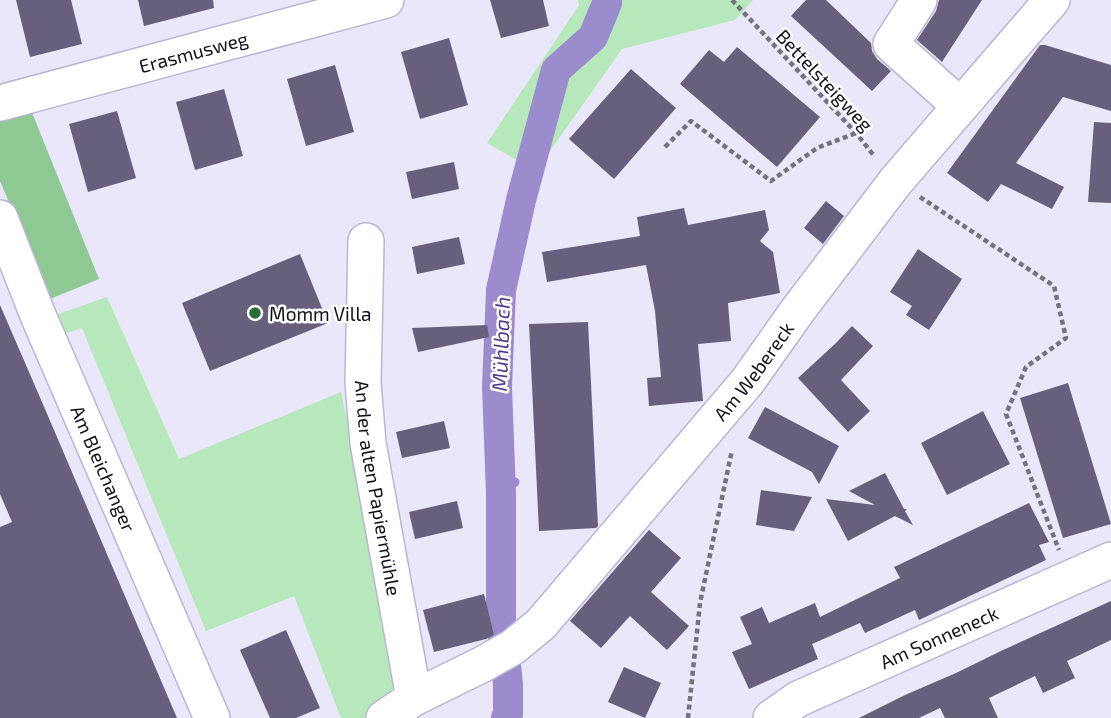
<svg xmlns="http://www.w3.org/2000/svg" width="1111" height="718" font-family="'Exo 2',sans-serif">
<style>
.green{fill:#b7e8bb}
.forest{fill:#8ec994}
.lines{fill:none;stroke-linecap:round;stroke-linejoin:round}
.stream{stroke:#9b8cce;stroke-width:9}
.canal{stroke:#9b8cce;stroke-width:30}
.building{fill:#66607c}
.minor-casing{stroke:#bbb5d4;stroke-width:38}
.path{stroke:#757280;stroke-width:4.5;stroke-dasharray:5 3.5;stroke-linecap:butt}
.minor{stroke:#fff;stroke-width:35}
.poi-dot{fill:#2c6e38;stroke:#fff;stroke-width:2.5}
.labels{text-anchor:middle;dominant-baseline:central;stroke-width:5;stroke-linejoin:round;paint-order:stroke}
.street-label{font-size:19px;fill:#100e18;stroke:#fff}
.poi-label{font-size:19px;fill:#100e18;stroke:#fff;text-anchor:start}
.water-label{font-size:21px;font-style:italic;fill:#533b8b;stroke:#fff}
</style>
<rect width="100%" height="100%" fill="#ebe7fb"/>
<g class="green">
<path d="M578,0h175l-18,20 -113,29 -86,122 -49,-28 92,-138z"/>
<path d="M107,297l72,162 162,-67 66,304 -32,22h-34l-47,-122 -88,35 -124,-303 -24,8 -8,-19z"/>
</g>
<path class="forest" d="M31,110l68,169 -49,20 -50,-118v-63z"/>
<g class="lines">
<path class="stream" d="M501,494l14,-12"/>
<path class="canal" d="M506,718l2,-4v-30l-7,-64v-126l-4,-107 4,-97 20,-90 35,-130 37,-33 14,-34v-3"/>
</g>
<g class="building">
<path d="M16,0h55l11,44 -52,13z"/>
<path d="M138,0h75l1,8 -70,18z"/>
<path d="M490,0h53l6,26 -48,12z"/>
<path d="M806,0h20l45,43 1,8 5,8 14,12 -19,20 -81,-75z"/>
<path d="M939,0h43l-40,62 -25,-22 19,-29z"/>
<path d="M449,38l19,67 -48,14 -19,-67z"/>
<path d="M1040,45h5l66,20v46l-48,-14 -47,66 48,24 -12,22 -51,-25 -13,18 -41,-29z"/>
<path d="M737,47l83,70 -43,50 -97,-83 29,-34 15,12z"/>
<path d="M335,65l19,67 -48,14 -19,-67z"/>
<path d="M631,69l45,39 -62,71 -45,-40z"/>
<path d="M224,89l19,67 -48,14 -19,-68z"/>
<path d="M117,111l19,67 -48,14 -19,-68z"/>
<path d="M1094,122l17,1v80l-23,-1z"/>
<path d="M454,162l5,27 -47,10 -6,-27z"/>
<path d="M826,201l18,15 -21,28 -19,-16z"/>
<path d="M684,208l4,17 77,-15 4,20 -9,11 13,11 7,41 -52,10 3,38 -33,3 5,57 -54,5 -2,-28 14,-1 -6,-66 -9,-46 -99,17 -5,-30 98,-16 -3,-19z"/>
<path d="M459,237l6,27 -48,10 -5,-27z"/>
<path d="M918,249l44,30 -33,51 -23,-15 6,-9 -22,-14z"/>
<path d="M300,254l28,69 -118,48 -28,-68z"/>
<path d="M0,305l45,104 132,309h-177v-191l12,-5 -12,-28z"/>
<path d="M588,322l10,204 -2,2 -57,3 -10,-207z"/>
<path d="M487,325l2,12 -71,15 -6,-24z"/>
<path d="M852,326l21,20 -32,34 29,31 -22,21 -50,-54 38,-35z"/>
<path d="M1068,383l43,141 -48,14 -43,-140z"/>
<path d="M765,407l74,39 -20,38 -7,-12 -64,-34z"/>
<path d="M983,411l27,53 -63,31 -26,-52z"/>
<path d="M444,421l6,27 -48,10 -6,-26z"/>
<path d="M885,473l19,36h3l-2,2 8,14 -18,-9 -47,25 -22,-42 49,6 -26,-14z"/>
<path d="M761,490l51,7 -18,34 -38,-6z"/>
<path d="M457,501l6,27 -48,11 -6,-27z"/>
<path d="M1029,503l20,39 -10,3 7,15 -127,60 -4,-10 -50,23 -5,-10 -48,21 6,15 -69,30 -17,-37 20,-8 -12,-27 22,-10 7,16 46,-20 5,14 80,-39 -6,-11z"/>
<path d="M649,530l32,28 -30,34 38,34 -22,24 -37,-34 -29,32 -31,-27z"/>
<path d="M484,594l10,41 -8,4 -52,13 -11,-42z"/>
<path d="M1111,601v39l-44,21 8,17 -32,15 -8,-17 -46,22 9,20h-53l-5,-10 -21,10h-60l46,-23 51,-22 47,-23z"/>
<path d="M286,630l34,78 -24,10h-26l-30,-68z"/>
<path d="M624,667l37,16 -16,35 -37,-16z"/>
</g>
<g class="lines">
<g class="minor-casing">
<g id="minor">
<path d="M919,0l-28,44 69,62"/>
<path id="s1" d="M0,103l386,-103"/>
<path id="s2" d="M0,218l37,95 175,405"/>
<path id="s3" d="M366,241l-3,142 5,60 46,255 -30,20"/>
<path id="s4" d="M414,698l69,-34 30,-17 28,-23 206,-242 51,-72 98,-129 156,-181"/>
<path id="s5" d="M771,718l27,-19 313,-139"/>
</g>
</g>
<g class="path">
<path d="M732,0l124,133 19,24"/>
<path d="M665,147l26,-26 80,60 46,-33 39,-15"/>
<path d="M920,197l134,89 12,52 -40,29 -20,47 53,136"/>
<path d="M688,718l12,-115 32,-153"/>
</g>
<use href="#minor" class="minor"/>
</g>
<circle class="poi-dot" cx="255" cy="313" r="7"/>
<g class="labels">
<g class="street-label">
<text stroke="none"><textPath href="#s1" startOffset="200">Erasmusweg</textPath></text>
<text transform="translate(825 80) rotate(47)">Bettelsteigweg</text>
<text stroke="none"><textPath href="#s4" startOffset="478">Am Webereck</textPath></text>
<text stroke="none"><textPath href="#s2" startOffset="271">Am Bleichanger</textPath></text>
<text stroke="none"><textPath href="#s3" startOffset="248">An der alten Papiermühle</textPath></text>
<text stroke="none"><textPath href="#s5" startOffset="187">Am Sonneneck</textPath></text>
</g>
<g class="poi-label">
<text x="269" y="313">Momm Villa</text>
</g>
<g class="water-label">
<text transform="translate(500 344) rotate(-88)">Mühlbach</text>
</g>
</g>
</svg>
